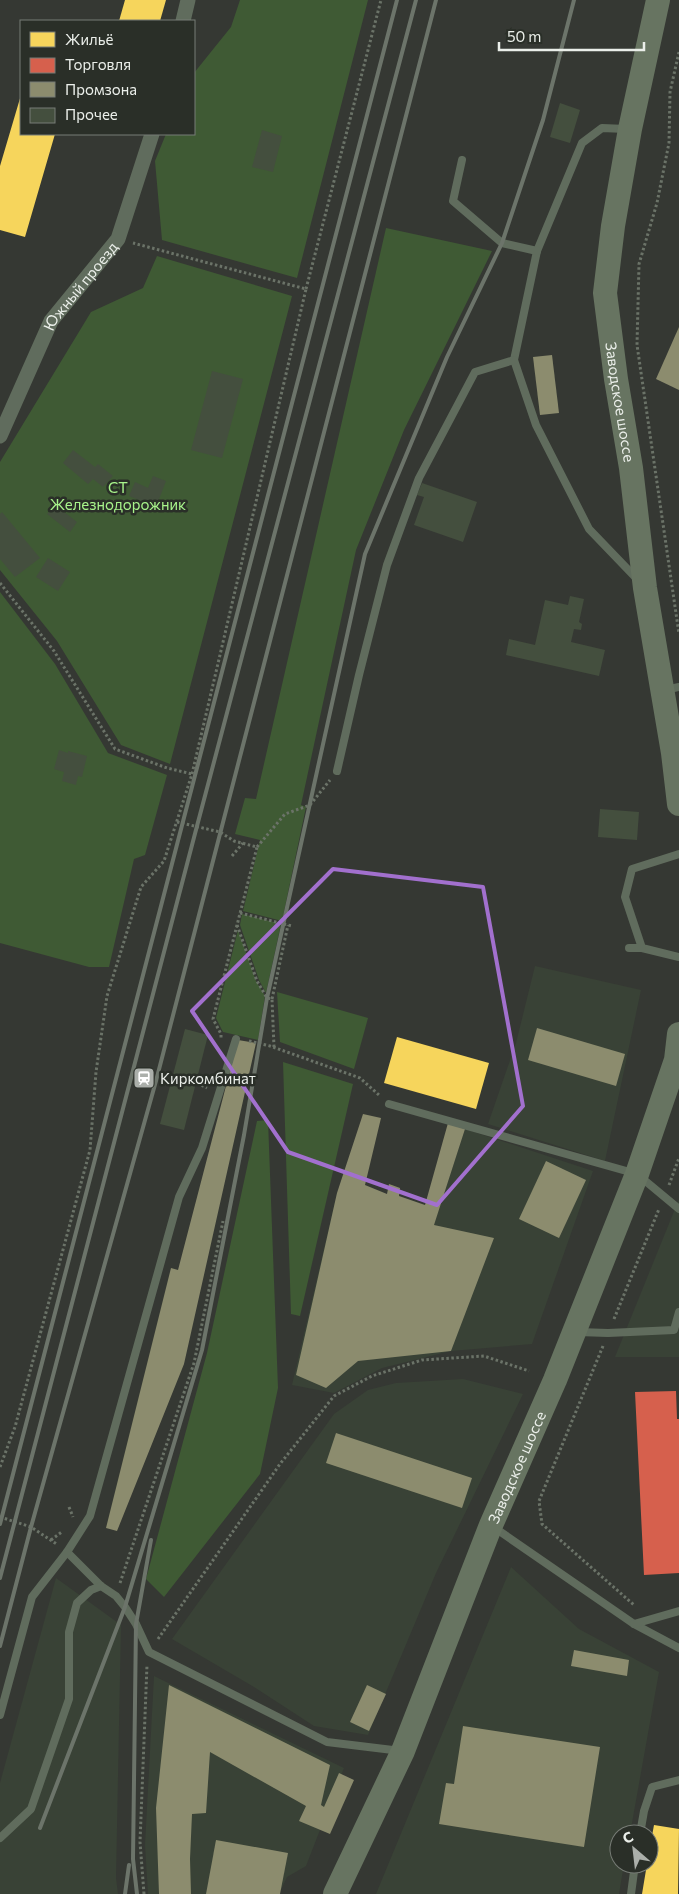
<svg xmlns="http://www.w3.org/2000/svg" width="679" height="1894" font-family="Commissioner,sans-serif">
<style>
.built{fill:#394236}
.green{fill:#3f5a34}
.homes{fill:#f6d55c}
.shops{fill:#d6604d}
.industry{fill:#8c8c6e}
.building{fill:#444f3e}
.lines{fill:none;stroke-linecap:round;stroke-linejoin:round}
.path{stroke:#6b7368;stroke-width:3;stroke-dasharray:2.5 2.5;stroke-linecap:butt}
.lane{stroke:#606c5d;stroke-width:8}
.street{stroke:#606c5d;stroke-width:15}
.primary{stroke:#677461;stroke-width:24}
.rail{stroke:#6c746a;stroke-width:4}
.marked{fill:none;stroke:#a270ce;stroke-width:4;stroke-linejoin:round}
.labels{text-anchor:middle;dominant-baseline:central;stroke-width:5;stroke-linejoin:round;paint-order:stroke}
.street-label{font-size:15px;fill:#ebefea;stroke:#2a2f28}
.park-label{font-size:15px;fill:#a8f48b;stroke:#2a2f28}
.poi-label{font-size:15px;fill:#ebefea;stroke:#2a2f28;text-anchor:start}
</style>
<rect width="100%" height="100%" fill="#353833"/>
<g class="built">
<path d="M535,966l106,24 -36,171 -117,-37 28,-81z"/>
<path d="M465,1129l128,42 -61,173 -81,7 -69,17 -48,25 -42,-8 45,-192 97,31z"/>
<path d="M679,1199v158h-64z"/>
<path d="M463,1379l60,15 -87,179 -68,162 -54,-9 -60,-39 -82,-48 162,-225 34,-24 28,-7z"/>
<path d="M511,1567l68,62 80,43 -29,162h-11v30h5l-5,30h-243z"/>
<path d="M56,1578l65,47 -5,253 2,16h-118v-111z"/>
<path d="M154,1676l190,92 -38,98 -19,11 -8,17h-131l-3,-49z"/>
</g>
<g class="green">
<path d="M240,0h128l-71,278 -135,-38 -7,-79 11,-27h28v-61l37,-46z"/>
<path d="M386,228l106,23 -88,179 -48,120 -55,255 5,2 -24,114 -39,-10 17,-71 -25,-6 10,-36 11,1z"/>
<path d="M157,256l135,40 -122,468 -49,-19 -64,-104 -57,-71v-108l91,-150 52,-24z"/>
<path d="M0,592l55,72 53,89 59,22 -22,80 -11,4 -25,108h-20l-89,-24z"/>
<path d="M242,914l39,10 -15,69 -7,-13 -19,-55z"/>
<path d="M238,930l18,51 9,15 -7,44 -35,-8 -7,-14z"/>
<path d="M277,992l91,26 -14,51 -74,-27z"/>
<path d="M283,1062l70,22 -53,232 -9,-2z"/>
<path d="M268,1120l10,268 -18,86 -96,123 -18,-18 61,-226 50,-232z"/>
</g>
<g class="homes">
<path d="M125,0h41l-6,21h-41z"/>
<path d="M21,95v39h34l-30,103 -25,-7v-64z"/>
<path d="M397,1037l92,26 -13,46 -92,-26z"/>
<path d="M654,1825l25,4 -1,65h-36l5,-30h2v-12z"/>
</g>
<path class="shops" d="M676,1391l1,28h2v154l-35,2 -9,-183z"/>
<g class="industry">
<path d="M679,327v63l-23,-11z"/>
<path d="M552,355l7,58 -19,2 -7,-58z"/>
<path d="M537,1028l88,26 -9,32 -88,-26z"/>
<path d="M238,1040l18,3 -72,321 -67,167 -11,-3 65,-260 7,2z"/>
<path d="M363,1114l18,4 -16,67 22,9 2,-10 11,4 -1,8 26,9 23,-82 17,6 -31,96 60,13 -43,113 -93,10 -32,27 -30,-13 41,-182z"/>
<path d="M546,1161l40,19 -27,58 -40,-19z"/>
<path d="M336,1433l136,45 -10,30 -136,-45z"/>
<path d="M574,1650l55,10 -2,16 -56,-10z"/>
<path d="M169,1685l161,80 -9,40 3,2 15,-34 15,7 -24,54 -31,-13 7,-15 -96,-54 -4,61 -14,1 -2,45 1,35h-32l-3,-86z"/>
<path d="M367,1685l19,9 -17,37 -19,-9z"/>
<path d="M463,1726l137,21 -16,100 -145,-23 7,-41 8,1z"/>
<path d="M216,1840l72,13 -8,41h-74z"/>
</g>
<g class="building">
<path d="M560,103l20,7 -10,33 -20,-6z"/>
<path d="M262,130l20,6 -9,36 -21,-5z"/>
<path d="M212,371l31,8 -21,79 -31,-8z"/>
<path d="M73,450l22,17 3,-3 15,12 -10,11 -10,-8 -5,5 -25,-21z"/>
<path d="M153,476l13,5 -10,26 -27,-11 6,-14 13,6z"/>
<path d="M422,483l55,19 -14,40 -49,-17 10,-28 -7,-2z"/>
<path d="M59,500l9,7 -4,5 13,10 -7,10 -23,-18z"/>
<path d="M2,512l38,46 -25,19 -15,-18v-45z"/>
<path d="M48,558l22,14 -12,19 -22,-14z"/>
<path d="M570,596l14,3 -5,23 3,2 -1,6 -7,-1 -3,13 34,8 -6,26 -93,-21 3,-16 26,6 10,-45 23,5z"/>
<path d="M59,750l9,3v-2l19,5 -5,21 -4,-1 -2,9 -14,-4 2,-9 -10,-3z"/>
<path d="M600,809l39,3 -2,28 -39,-3z"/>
<path d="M185,1029l23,6 -24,95 -24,-6z"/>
</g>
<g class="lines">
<g class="path">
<path d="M679,52l-9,40 -1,51 -12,60 -18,61 -2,81 42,289"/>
<path d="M306,289l75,-289"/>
<path d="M0,583l54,68 61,98 52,19 25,6"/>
<path d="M177,822l43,10 14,9 23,6 -44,172 8,15v4"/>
<path d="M257,847l28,-33 25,-9 20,-25"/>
<path d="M232,856l11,-13"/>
<path d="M240,913l52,13"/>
<path d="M237,925l20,56 10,17 5,1 2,48"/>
<path d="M272,999l16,-74"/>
<path d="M249,1041l21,5 90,32 19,17"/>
<path d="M197,1083l10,5"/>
<path d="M669,1185l10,-27"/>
<path d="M614,1319l45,-110"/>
<path d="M603,1346l-64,155 3,23 92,81"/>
<path d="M0,1467l15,-40 75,-277 6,-78 11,-76 34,-109 23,-26 28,-87 114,-485 -173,-46"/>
<path d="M69,1507l4,10"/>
<path d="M0,1517l31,10 27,18"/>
<path d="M51,1540l12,-9"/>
<path d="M120,1583l74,-220 29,-142"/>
<path d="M158,1639l122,-175 54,-68 38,-20 50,-16 62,-4 45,15"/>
<path d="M144,1894l-4,-52 7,-177"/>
</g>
<g class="lane">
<path d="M626,129l-24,-1 -20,15 -45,108 -23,109 22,65 53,104 49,51"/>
<path d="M462,160l-9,41 49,42 35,8"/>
<path d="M665,690l14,-3"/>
<path d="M337,771l22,-96 28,-110 32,-87 56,-106 39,-12"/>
<path d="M679,854l-47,15 -7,28 17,51 37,9"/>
<path d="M629,948h13"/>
<path d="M236,1039l-34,109 -23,49 -89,319 -23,36 34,34 15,10 9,11 11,17 13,28 178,90 74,9"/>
<path d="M389,1104l248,70 42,35"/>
<path d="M578,1332l30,1 66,-3 5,-18"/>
<path d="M492,1526l142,98 45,24"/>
<path d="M634,1624l45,-13"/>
<path d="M0,1715l32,-118 35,-45"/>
<path d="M640,1834l4,-23 8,-24 27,-7"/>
<path d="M0,1838l31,-29 38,-110v-67l8,-29 14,-13 10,-4"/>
<path d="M631,1894l4,-30"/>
</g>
<g class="street">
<path d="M183,21l5,-21"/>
<path id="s1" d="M0,436l51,-115 67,-82 34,-105"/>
</g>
<g class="primary">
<path id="s2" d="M658,0l-28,129 -17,97 -8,67 11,86 15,89 14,120 28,165 6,51"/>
<path id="s3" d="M335,1894l68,-143 88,-226 64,-145 82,-206 39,-114 3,-26"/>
</g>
<g class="rail">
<path d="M0,1524l397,-1524"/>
<path d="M0,1578l197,-752 219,-826"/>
<path d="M0,1646l31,-119 125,-446 280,-1081"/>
<path d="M40,1828l85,-221 77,-257 42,-215 23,-137 98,-444 82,-197 55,-114 41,-123 31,-120"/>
<path d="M125,1894l4,-29"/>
<path d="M137,1894l-4,-35 3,-235 15,-84"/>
</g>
</g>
<path class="marked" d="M333,869l150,18 40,219 -86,99 -149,-53 -96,-141z"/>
<defs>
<g id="station-square" transform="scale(1.125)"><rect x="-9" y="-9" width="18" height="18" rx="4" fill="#abafaa" stroke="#2a2f28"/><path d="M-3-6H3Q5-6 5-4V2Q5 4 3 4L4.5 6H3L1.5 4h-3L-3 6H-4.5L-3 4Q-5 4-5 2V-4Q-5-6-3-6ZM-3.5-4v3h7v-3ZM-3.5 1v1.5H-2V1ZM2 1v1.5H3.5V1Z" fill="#fff"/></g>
</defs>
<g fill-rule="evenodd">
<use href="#station-square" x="144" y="1078"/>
</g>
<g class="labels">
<g class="street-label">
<text stroke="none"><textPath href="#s1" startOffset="171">Южный проезд</textPath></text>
<text stroke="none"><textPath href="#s2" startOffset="408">Заводское шоссе</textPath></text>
<text stroke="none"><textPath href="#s3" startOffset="464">Заводское шоссе</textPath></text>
</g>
<g class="park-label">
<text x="118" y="487">СТ<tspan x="118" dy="17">Железнодорожник</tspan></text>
</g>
<g class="poi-label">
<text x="160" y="1078">Киркомбинат</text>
</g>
</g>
<rect x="20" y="20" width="175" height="115" fill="#2a2f28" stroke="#777c76"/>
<rect x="30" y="32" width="25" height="15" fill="#f6d55c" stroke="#777c76"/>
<text x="65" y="45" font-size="15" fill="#ebefea">Жильё</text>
<rect x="30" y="58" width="25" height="15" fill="#d6604d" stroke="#777c76"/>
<text x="65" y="70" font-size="15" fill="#ebefea">Торговля</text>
<rect x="30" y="82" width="25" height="15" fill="#8c8c6e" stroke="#777c76"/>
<text x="65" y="95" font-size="15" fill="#ebefea">Промзона</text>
<rect x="30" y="108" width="25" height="15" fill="#444f3e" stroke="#777c76"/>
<text x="65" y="120" font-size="15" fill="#ebefea">Прочее</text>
<g transform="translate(634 1849) rotate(332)"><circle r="24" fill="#2a2f28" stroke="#777c76"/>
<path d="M0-4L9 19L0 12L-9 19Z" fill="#abafaa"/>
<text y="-8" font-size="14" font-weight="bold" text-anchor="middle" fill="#ebefea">С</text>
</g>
<path d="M499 42v8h145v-8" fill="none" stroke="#ebefea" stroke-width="2.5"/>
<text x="507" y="42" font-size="15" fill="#ebefea" stroke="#2a2f28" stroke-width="4" paint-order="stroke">50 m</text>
</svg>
